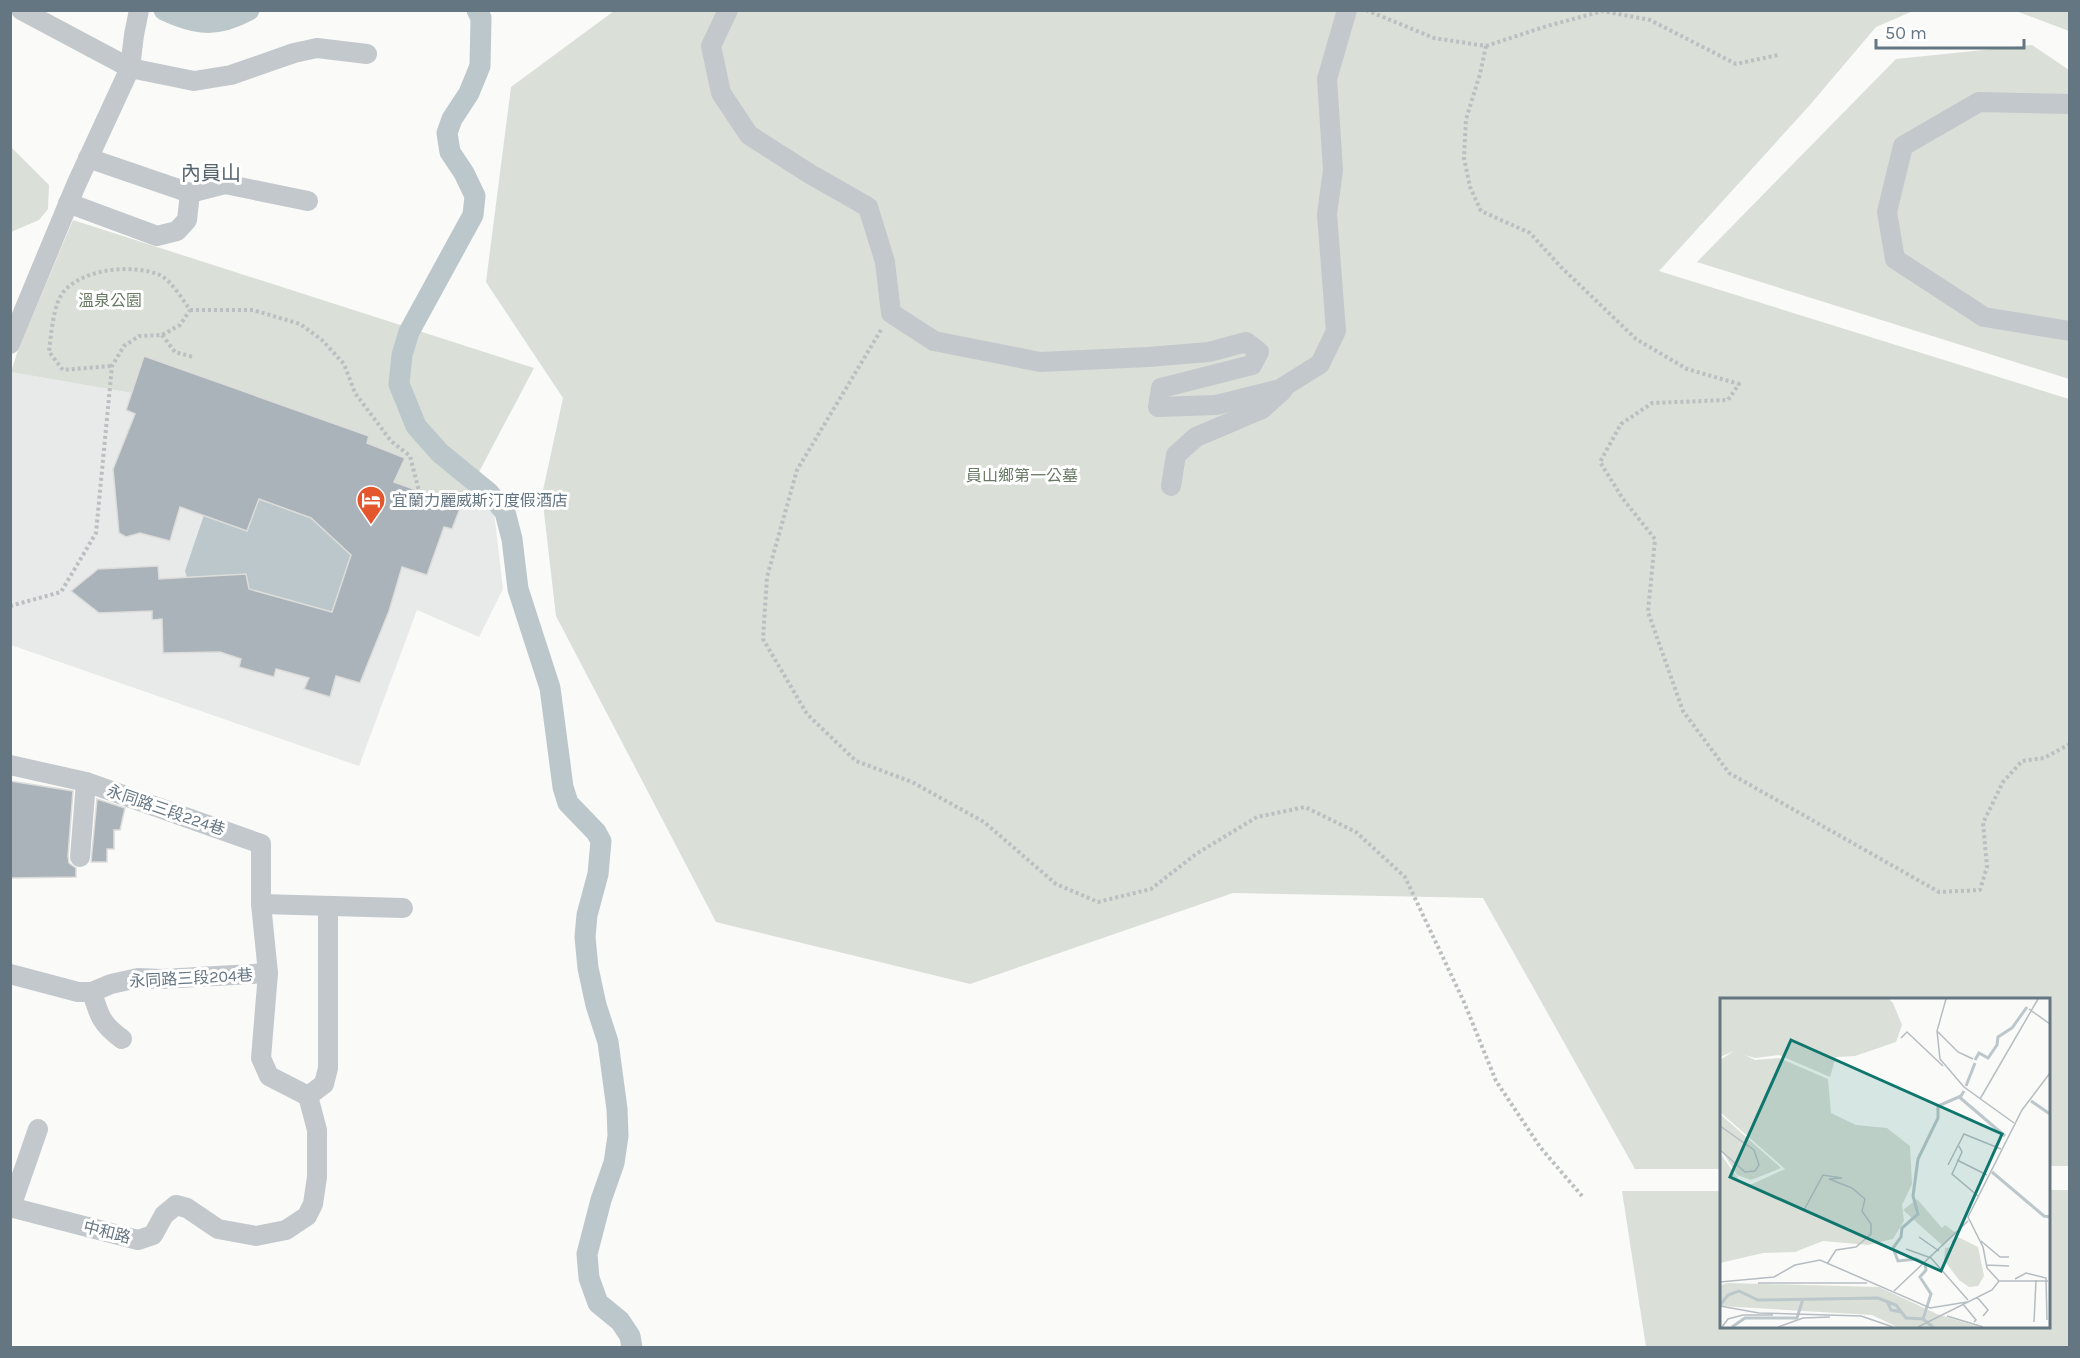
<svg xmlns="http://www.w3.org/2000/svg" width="2080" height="1358" font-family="Karla,'Noto Sans TC',sans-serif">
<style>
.built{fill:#e8e9e9}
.green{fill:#dadfd7}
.water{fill:#bbc7cb}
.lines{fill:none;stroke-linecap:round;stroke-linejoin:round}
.canal{stroke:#bbc7cb;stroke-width:21}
.building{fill:#aab3b9;stroke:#dcdcda;stroke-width:1.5}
.path{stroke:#bbbfc2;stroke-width:4;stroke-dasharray:3 3;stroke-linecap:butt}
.minor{stroke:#c3c8cc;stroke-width:20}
.labels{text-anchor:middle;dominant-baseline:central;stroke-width:6;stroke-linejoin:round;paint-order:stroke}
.park-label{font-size:16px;fill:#687a64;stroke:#fff}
.poi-label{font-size:16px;fill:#657683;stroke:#fff;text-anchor:start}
.street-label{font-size:16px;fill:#657683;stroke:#fff}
.quarter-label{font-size:20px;fill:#57646e;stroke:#fff}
.inset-river{fill:none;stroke:#bbc7cb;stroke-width:3}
.inset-road{fill:none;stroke:#b5bdc2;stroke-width:1.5}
.view{fill:#0f766e;fill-opacity:0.15;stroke:#0f766e;stroke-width:3}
.inset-edge{fill:none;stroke:#657683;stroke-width:3}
</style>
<rect width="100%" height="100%" fill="#fafaf8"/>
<path class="built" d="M144,356l266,100 22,22 62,34 9,77 -24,48 -62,-27 -58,156 -348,-121v-273l121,21z"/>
<g class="green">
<path d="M614,11h1299l-37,16 -67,79 -150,165 410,128v767h-20l-1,-166h-326l-1,169h-86l-152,-271 -250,-5 -263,91 -254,-62 -160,-306 -14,-121 21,-97 -77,-116 25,-195z"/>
<path d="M2016,11h53v20z"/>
<path d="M2032,45l37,25v309l-372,-117 199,-203z"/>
<path d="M10,146l39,39 -1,24 -9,11 -28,12z"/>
<path d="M73,220l461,148 -73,138 -67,-24 11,-24 -260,-102 -13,37 -121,-21 7,-22z"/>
<path d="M2049,1190h20v157h-423l-24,-156h99l1,135h326z"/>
</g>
<path class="water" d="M259,499l52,19 40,37 -19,57 -83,-23 -3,-15 -59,3 -2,-6 19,-56z"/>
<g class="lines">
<g class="canal">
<path d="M164,10c32,15 52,18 85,0"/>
<path d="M477,10l4,8 -1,48 -11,27 -17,26 -5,14 3,19 14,21 11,23 -2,19 -64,117 -7,23 -3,29 17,42 24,27 49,40 16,19 7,27 6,50 32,99 13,99 5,16 28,29 5,9 -3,33 -11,41 -2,22 3,31 8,37 12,37 9,67 1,27 -4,27 -13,37 -14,54 2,24 9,25 22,18 10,15 2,12"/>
</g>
</g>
<g class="building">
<path d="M144,356l225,80 -2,7 38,15 -11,24 67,24 -9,23 -8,-2 -17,48 -25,-8 -13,44 -29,72 -24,-7 -6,21 -26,-8 5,-11 -33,-9 -2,8 -35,-10 2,-8 -21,-7 -57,1 -1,-34 -10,1v-9l-53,2 -28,-22 27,-22 60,-3 1,13 87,-5 3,15 83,23 19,-57 -40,-37 -52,-19 -12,32 -67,-24 -10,34 -30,-8 -14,4 -7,-4 -6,-64 22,-55 -9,-4z"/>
<path d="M10,781l63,10 -5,65 1,7 7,5v9l-66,1z"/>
<path d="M97,799l28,9 -5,22h-6v19h-7v13h-16z"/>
</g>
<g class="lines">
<g class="path">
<path d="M1366,10l68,28 52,8 -6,28 -14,45 -2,39 6,29 11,24 49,22 31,34 75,72 51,30 52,15 -11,16 -76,3 -31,21 -21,38 23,37 32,40 -7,73 35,99 46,62 210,119 41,-2 7,-23 -4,-44 20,-41 19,-21 22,-3 26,-14"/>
<path d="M1486,46l61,-20 56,-15 47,9 86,44 42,-9"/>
<path d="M190,310h63l47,14 22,16 22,24 11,29 36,48 19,15 9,35"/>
<path d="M881,330l-84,140 -30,107 -4,62 44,75 49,47 56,21 72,40 72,62 42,18 53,-13 45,-35 61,-37 48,-10 51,25 49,45 59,125 32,79 44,66 42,49"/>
<path d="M162,335l13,17 18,5"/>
<path d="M10,606l51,-14 35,-59 16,-167 12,-20 15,-10 23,-1 18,-10 10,-15c-7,-10 -19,-30 -30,-35 -26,-11 -74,-7 -95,15 -12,12 -14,46 -16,62l14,18 49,-4"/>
</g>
<g class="minor">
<path d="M21,10l109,58 64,13 37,-6 63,-22 23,-5 50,6"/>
<path d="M728,10l-17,36 10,47 28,42 61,39 58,33 17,55 6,51 43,28 106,21 108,-5 61,-5 37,-10 13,10 -7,13 -91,23 -3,19 58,-2 64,-16 40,-25 16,-33 -9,-117 6,-44 -6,-91 20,-69"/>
<path d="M2070,104l-91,-2 -76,44 -16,66 8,47 89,58 86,14"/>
<path d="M88,158l102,35 35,-9 83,17"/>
<path d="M68,203l89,33 20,-5 10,-11 3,-27"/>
<path d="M10,344l66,-159 54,-117 4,-33 5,-25"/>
<path d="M1171,486l5,-31 20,-18 66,-28 21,-19"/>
<path d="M10,765l76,17 175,62v60l7,69 -7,85 8,18 39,20"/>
<path d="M80,857l6,-75"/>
<path d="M261,904l142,4"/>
<path d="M10,974l68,18h14l19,-8 27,-6 24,1 106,-6"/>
<path d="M92,992c7,23 9,32 30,47"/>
<path d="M308,1096l16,-12 4,-16v-162"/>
<path d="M10,1207l128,33 15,-5 11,-20 12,-10 11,3 31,21 38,7 30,-6 21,-14 6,-12 4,-27v-47l-9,-34"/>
<path d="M11,1207l27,-78"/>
</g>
</g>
<defs>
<g id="hotel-pin" transform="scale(1.5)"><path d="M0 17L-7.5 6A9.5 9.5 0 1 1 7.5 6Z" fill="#e4572e" stroke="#fff"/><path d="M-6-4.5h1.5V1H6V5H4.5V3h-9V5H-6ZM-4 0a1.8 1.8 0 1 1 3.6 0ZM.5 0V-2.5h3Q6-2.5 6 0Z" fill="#fff"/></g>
</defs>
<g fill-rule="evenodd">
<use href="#hotel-pin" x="371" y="500"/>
</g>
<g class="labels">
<g class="park-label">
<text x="110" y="300">溫泉公園</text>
<text x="1022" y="475">員山鄉第一公墓</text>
</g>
<g class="poi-label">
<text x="392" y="500">宜蘭力麗威斯汀度假酒店</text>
</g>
<g class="street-label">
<text transform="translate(166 810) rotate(19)">永同路三段224巷</text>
<text transform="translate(191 978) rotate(-3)">永同路三段204巷</text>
<text transform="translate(107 1232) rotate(14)">中和路</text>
</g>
<g class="quarter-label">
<text x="211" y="173">內員山</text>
</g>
</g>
<g transform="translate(1720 998)">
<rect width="330" height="330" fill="#fafaf8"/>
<path d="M0,1h169l4,4 9,22 -6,17 -41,14 -19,1 -6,20 -51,-22 -24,3 -10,-3 10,5 24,-2 49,21 3,34 25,12 31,3 23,18 2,38 -10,21 2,16 -11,18 -25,6 -45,-4 -28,11 -32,1 -43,10v-110l22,31h10l33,-15 -65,-57v-52l14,-9 -14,6zM0,116l61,54 -30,12 -14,-5 -17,-27zM197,201l25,29 3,-3 11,8 -13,13 -40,-36zM238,239l20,10 6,29 -6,10 -9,1 -10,-7 -15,-20 1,-12 8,-1 -1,-6zM8,285l151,4 58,27 42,13h-82l-25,-12 -152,-9v-21z" fill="#dadfd7"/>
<path class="inset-river" d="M255,62l4,-7 9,5 9,-13 1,-8 14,-9 15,-21M246,88l9,-23M238,98l47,40M311,103l19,13M272,174l52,44 6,1M167,303l4,9 10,2M0,307l8,-10 11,-4 19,9 120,-2 18,7 10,13 17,1 10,8M203,321l8,-25 -11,-17 6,-7 -1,-6 -9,-5 -18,2 -5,-13 8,-11 1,-9 16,-14 -5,-18 5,-37 20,-41v-12l23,-10 3,-5M12,329l13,-9h52l6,-19"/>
<path class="inset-road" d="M226,1l-9,32 3,28 24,28 50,36M309,11l21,15M217,33l21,21 15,7M181,40l6,-6 36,34M260,101l58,-100M0,128l34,24 5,15 -4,6 -10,1 -25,-22M239,148l3,6 -10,22 26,22M237,162l30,15M228,167l16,-31 37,15M84,212l19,-35 19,3 -13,1 23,9 13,11 -3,12 9,13v10l-15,13 -20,3 -9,14M199,239l20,14M261,243l19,16h9M186,251l25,9 37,42M267,267l22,1M295,281l11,-6 20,5 1,42M279,283h49M0,284l54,-5 21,-12 25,-5 110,48 37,-6M38,285h109M174,293l74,-70M257,299l11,13 -5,6M243,306l13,16 -2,2M0,308l39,7 102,3 32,11M227,318l36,11M314,324l2,-42M2,329l6,-8 15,-4h30M58,329l25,-9 27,-1M198,329l74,-37 7,-9 -12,-13 -4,-21 -15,-30 54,-107 28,-37"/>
<path class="view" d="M71,42l211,94 -61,137 -211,-94z"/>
<rect width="330" height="330" class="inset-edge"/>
</g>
<rect width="2080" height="1358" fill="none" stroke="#657683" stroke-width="24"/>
<path d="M1876 39v9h148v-9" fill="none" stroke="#657683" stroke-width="3"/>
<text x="1885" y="39" font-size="18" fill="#657683" stroke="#ffffff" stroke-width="4.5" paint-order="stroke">50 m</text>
</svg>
